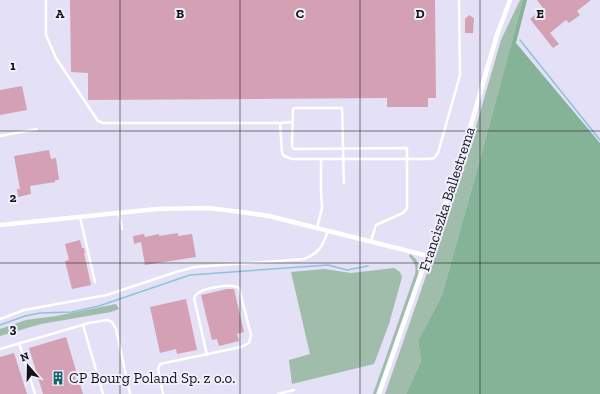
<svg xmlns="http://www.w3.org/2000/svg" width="600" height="394" font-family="'Zilla Slab',serif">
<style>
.green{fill:#a0bcaa}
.forest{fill:#85b397}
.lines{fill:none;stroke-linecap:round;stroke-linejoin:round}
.stream{stroke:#8dc3d9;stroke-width:1.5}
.building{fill:#d4a1b4}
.lane{stroke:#fff;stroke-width:2.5}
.street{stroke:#fff;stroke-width:4.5}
.grid{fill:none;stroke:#14131a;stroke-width:1;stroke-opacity:0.55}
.labels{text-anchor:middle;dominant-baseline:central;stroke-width:4;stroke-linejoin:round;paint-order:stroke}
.street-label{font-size:15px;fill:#14131a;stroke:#f1effc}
.poi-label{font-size:15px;fill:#14131a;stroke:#f1effc;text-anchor:start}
.grid-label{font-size:13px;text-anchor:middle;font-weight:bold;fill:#14131a;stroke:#f1effc;stroke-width:4;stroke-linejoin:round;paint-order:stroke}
</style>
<rect width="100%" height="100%" fill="#e4e0f6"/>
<g class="green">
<path d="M520,0h3l-41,152 -40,143 -24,46 3,20 -15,33h-21l81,-233 35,-121z"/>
<path d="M410,254c8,5 10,12 8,21l-42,119h-3l42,-120c2,-8 -1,-12 -6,-18z"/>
<path d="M394,268l6,4 2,5 -13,47 -15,40 -82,20 -3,-24 21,-6 -19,-82 33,-3 27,4z"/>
<path d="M116,304l3,5 -8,3 -70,12 -41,12v-7l26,-9 30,-4z"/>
</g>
<path class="forest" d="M523,0h4l-11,43 84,100v251h-194l15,-33 -3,-20 24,-46 40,-143z"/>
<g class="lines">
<g class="stream">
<path d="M520,40l80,100"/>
<path d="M0,325l25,-9 15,-3 32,-1 27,-6 91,-31 138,-10 19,5 21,-4"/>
</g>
</g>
<g class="building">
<path d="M70,0h365l1,98h-8v9h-41v-9l-299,2v-27l-17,-1z"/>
<path d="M537,0h54l-14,11 3,4 -11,8 -3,-3 -16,13 9,11 -6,4 -23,-29 13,-11z"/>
<path d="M469,15l5,3 -1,15h-8v-14z"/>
<path d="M22,86l5,24 -27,5v-25z"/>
<path d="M49,150l2,9 5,-1 3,22h-4v2l-25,4 1,8 -13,3 -1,-8h3l-6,-33z"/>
<path d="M178,233v3l14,-2 4,23 -51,8 -4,-23 -7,2 -1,-8 11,-2 1,3 14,-3v2z"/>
<path d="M80,240l2,8h2l1,5h-1l7,32 -19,4 -7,-28 4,-1 -4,-16z"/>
<path d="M227,289h7l10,43 -7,2 2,7 -20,5 -2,-7 -5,1 -11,-45z"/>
<path d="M186,299l11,51 -20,4 -1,-5 -16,4 -10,-46z"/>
<path d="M66,337l17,57h-40l-14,-46z"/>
<path d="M14,353l13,41h-27v-37z"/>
</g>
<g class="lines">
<g class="lane">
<path d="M46,0v35l10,23 42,63 5,2h177l2,30 2,3 8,3h137l5,-1 4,-5 22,-78 -1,-75"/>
<path d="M280,123l12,-1"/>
<path d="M0,136l37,-7"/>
<path d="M344,183c-1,-25 -1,-50 -2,-75h-47l-2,1 -1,37 2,3 113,-1v60l-4,5 -27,12 -5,16"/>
<path d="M119,213l3,16"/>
<path d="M80,217l15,65"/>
<path d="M317,228l5,-20 -1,-16v-33"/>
<path d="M0,319l24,-9 83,-15 69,-23 19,-5 109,-8c15,-5 19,-14 24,-28"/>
<path d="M83,325l20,69"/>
<path d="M19,343l16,51"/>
<path d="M0,349l89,-26 18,-3 5,2 4,7 14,65"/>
<path d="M163,394l-5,-25 2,-5 81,-17 8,-4 2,-8 -12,-47c-8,-5 -34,0 -41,5 -2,1 -3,3 -4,5l13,57"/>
<path d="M278,394l16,-4"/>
</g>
<g class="street">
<path d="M0,225l157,-16 51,-1 33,4 28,4 159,40"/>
<path d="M379,394l81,-232 37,-127 13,-35"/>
</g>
</g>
<path class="grid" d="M120,0v394M240,0v394M360,0v394M480,0v394M0,131h600M0,263h600"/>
<defs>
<g id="building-bare" transform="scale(1.08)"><path d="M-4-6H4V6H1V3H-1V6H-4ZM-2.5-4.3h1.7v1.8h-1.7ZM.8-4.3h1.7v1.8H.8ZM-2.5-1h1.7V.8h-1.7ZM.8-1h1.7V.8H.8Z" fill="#146368" stroke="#f1effc" stroke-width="2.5" paint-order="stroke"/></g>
</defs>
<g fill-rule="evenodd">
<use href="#building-bare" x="58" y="378"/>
</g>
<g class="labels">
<g class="street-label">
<text transform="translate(447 199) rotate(-72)">Franciszka Ballestrema</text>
</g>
<g class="poi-label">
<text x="69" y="378">CP Bourg Poland Sp. z o.o.</text>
</g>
</g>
<g class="grid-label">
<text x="60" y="18">A</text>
<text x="180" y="18">B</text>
<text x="300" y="18">C</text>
<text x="420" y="18">D</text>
<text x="540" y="18">E</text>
<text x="13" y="70">1</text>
<text x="13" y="202">2</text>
<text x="13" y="333">3</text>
</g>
<g transform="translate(28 366) rotate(340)" stroke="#f1effc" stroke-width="3" paint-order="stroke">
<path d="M0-3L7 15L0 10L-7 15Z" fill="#14131a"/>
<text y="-6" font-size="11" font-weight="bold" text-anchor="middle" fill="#14131a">N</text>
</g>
</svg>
